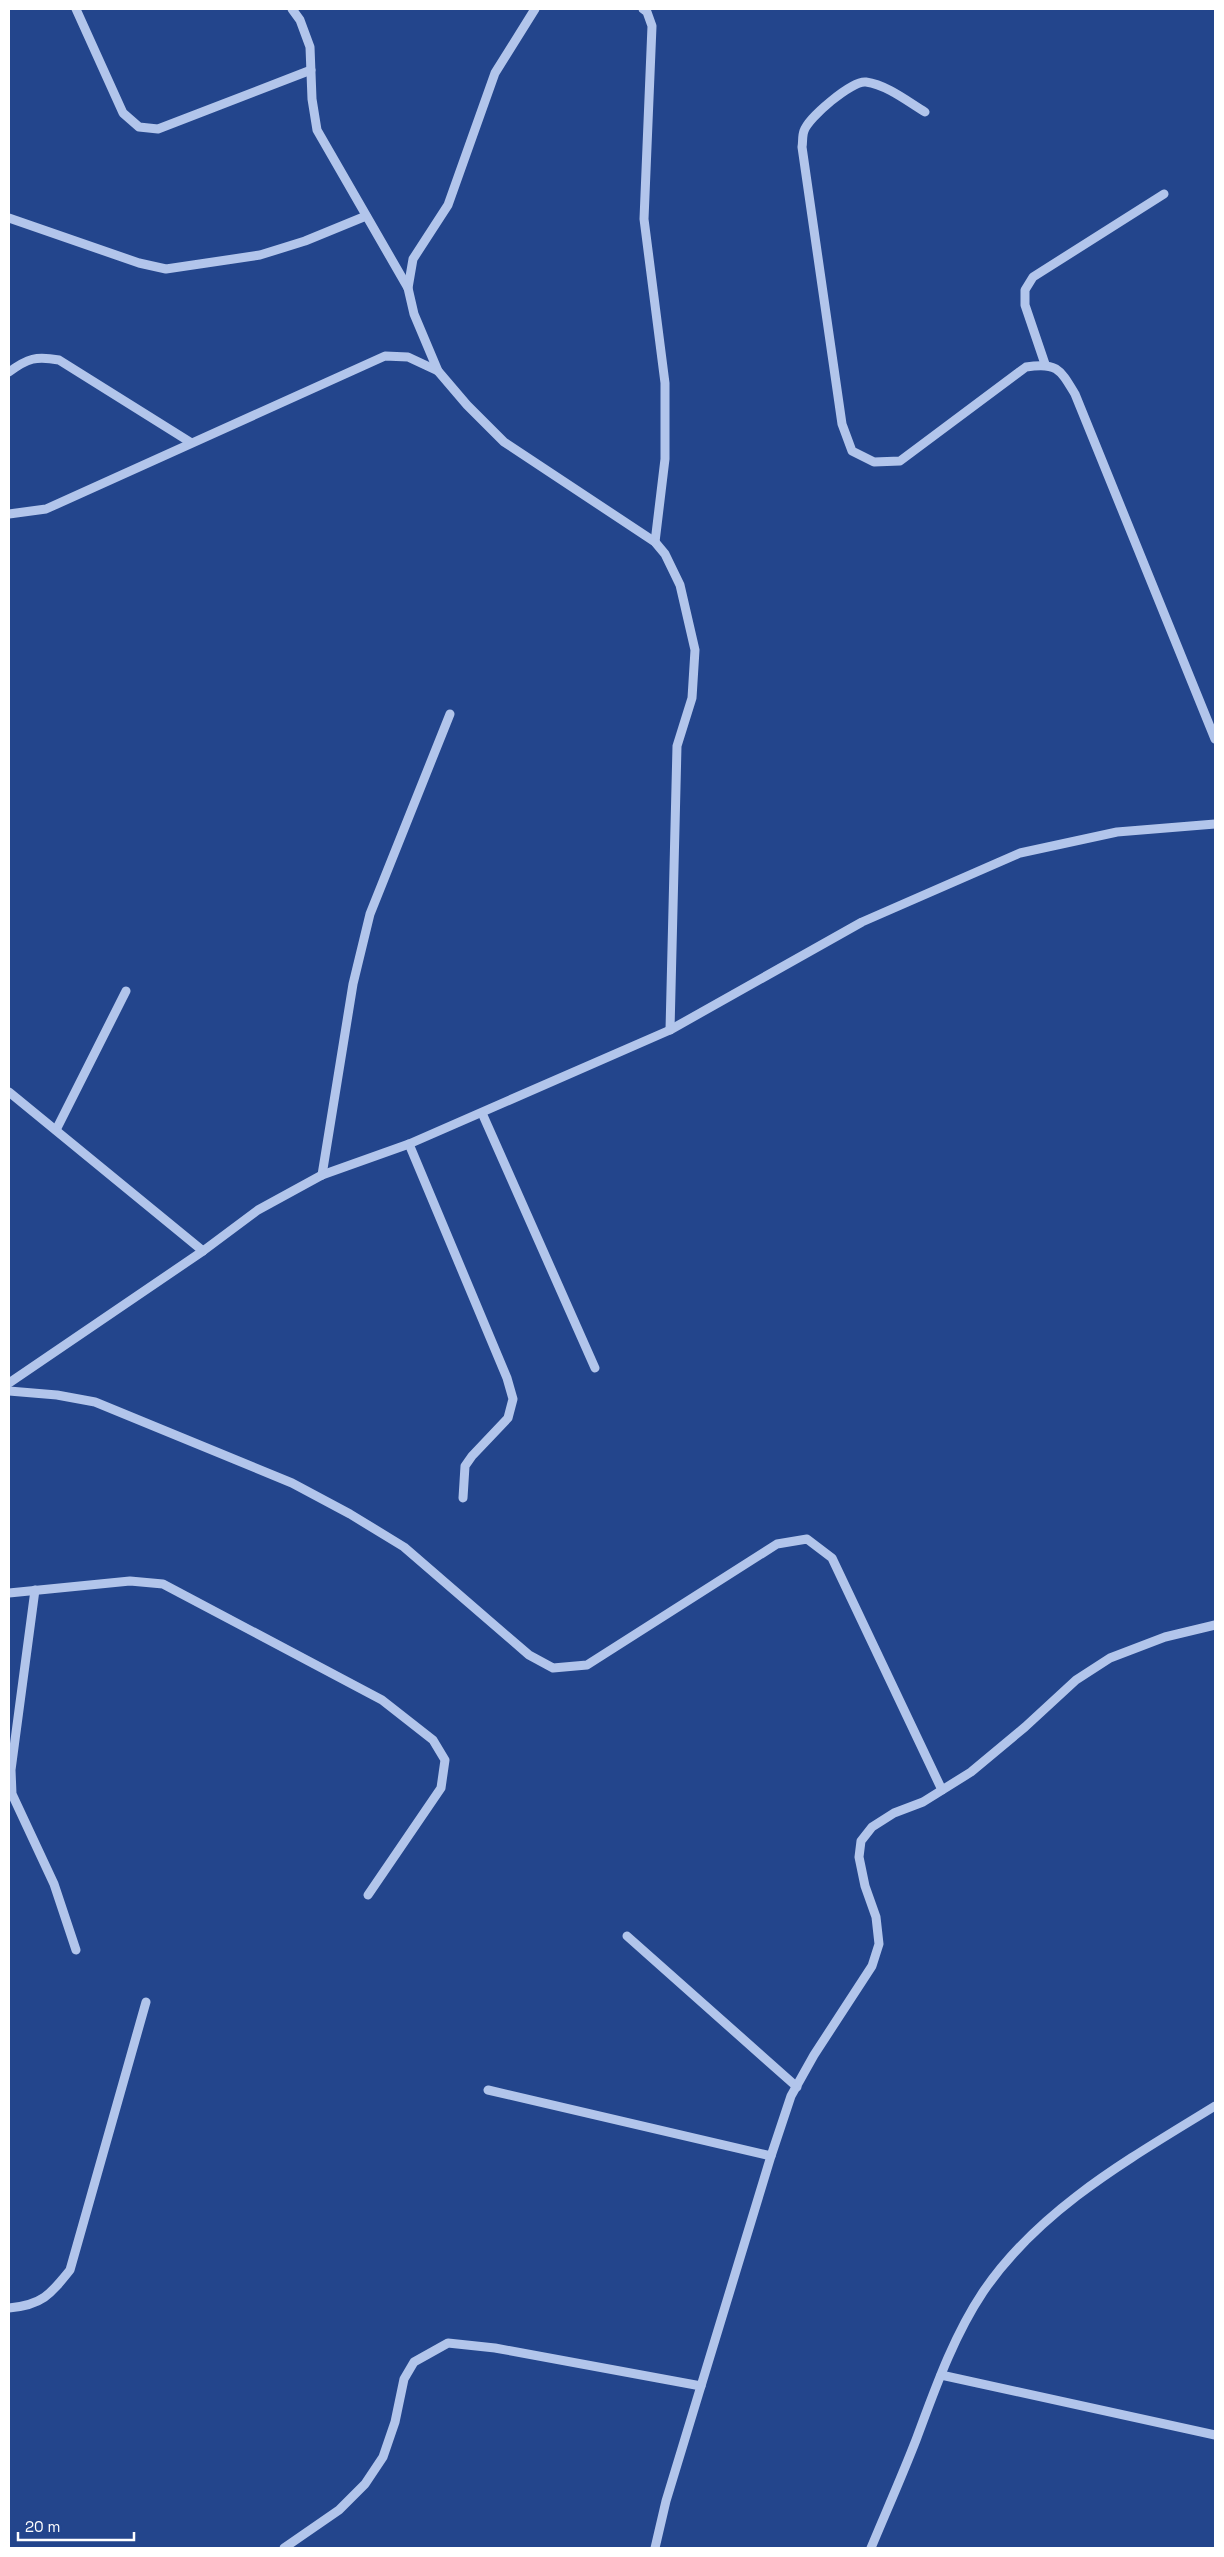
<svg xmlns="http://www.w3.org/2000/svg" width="1224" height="2557" font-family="'Space Grotesk',sans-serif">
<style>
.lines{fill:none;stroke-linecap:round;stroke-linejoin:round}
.minor{stroke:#b2c5eb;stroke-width:9}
</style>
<rect width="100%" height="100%" fill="#23458c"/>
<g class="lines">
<g class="minor">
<path d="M76,9l47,104 16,14 19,2 153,-59"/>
<path d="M292,9l8,11 10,27 2,52 5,31 91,158"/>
<path d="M535,9l-40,64 -47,132 -35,54 -5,29 6,26 24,57 29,34 37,37 151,100 10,12 15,31 15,65 -3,48 -15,48 -7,284"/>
<path d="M643,9l4,3 5,14 -8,193 21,164v76l-10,83"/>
<path d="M925,112c-18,-11 -38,-27 -59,-30 -14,-2 -58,36 -62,49 -2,5 -1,11 -2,16l40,277 10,27 22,11 26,-1 126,-94c31,-5 34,2 49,27l140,345"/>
<path d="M9,218l130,45 27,6 94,-14 45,-14 61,-25"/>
<path d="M1045,364l-20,-59v-15l8,-13 131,-83"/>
<path d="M9,372c19,-14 27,-16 50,-12l131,82"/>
<path d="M9,514l37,-5 339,-153 23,1 30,14"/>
<path d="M9,1092l194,159"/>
<path d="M482,1113l113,255"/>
<path d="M56,1130l70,-139"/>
<path d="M409,1144l98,234 6,21 -5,19 -36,38 -7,10 -2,32"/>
<path d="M322,1175l31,-191 17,-70 80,-200"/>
<path d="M9,1383l194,-132 55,-41 64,-35 87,-31 261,-114 192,-108 158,-69 97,-21 98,-8"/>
<path d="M9,1391l48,4 38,7 197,81 58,31 54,33 125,108 24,13 34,-3 190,-121 30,-5 25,19 110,232"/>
<path d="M35,1590l-24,180 1,24 42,90 22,66"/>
<path d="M9,1593l121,-12 33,3 219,116 51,40 12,20 -4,28 -73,107"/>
<path d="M627,1936l170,151"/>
<path d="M488,2090l283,66"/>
<path d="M9,2308c33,-3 41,-13 61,-38l76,-268"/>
<path d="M941,2375l274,60"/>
<path d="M284,2548l55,-38 26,-26 18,-27 12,-35 9,-43 10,-17 34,-19 47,5 206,38"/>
<path d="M655,2548l11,-47 105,-345 20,-60 23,-41 58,-89 7,-22 -3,-27 -11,-31 -6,-29 2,-16 11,-14 22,-14 29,-11 48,-30 54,-45 51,-47 34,-22 55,-21 50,-12"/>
<path d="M871,2548c15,-36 31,-72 45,-108 19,-51 37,-103 67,-148 57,-84 148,-134 232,-186"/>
</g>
</g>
<rect width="1224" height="2557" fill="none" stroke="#ffffff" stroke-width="20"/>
<path d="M18 2532v8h116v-8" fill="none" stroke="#ffffff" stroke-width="2.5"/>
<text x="25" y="2532" font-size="15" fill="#ffffff" stroke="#23458c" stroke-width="4" paint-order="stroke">20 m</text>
</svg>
